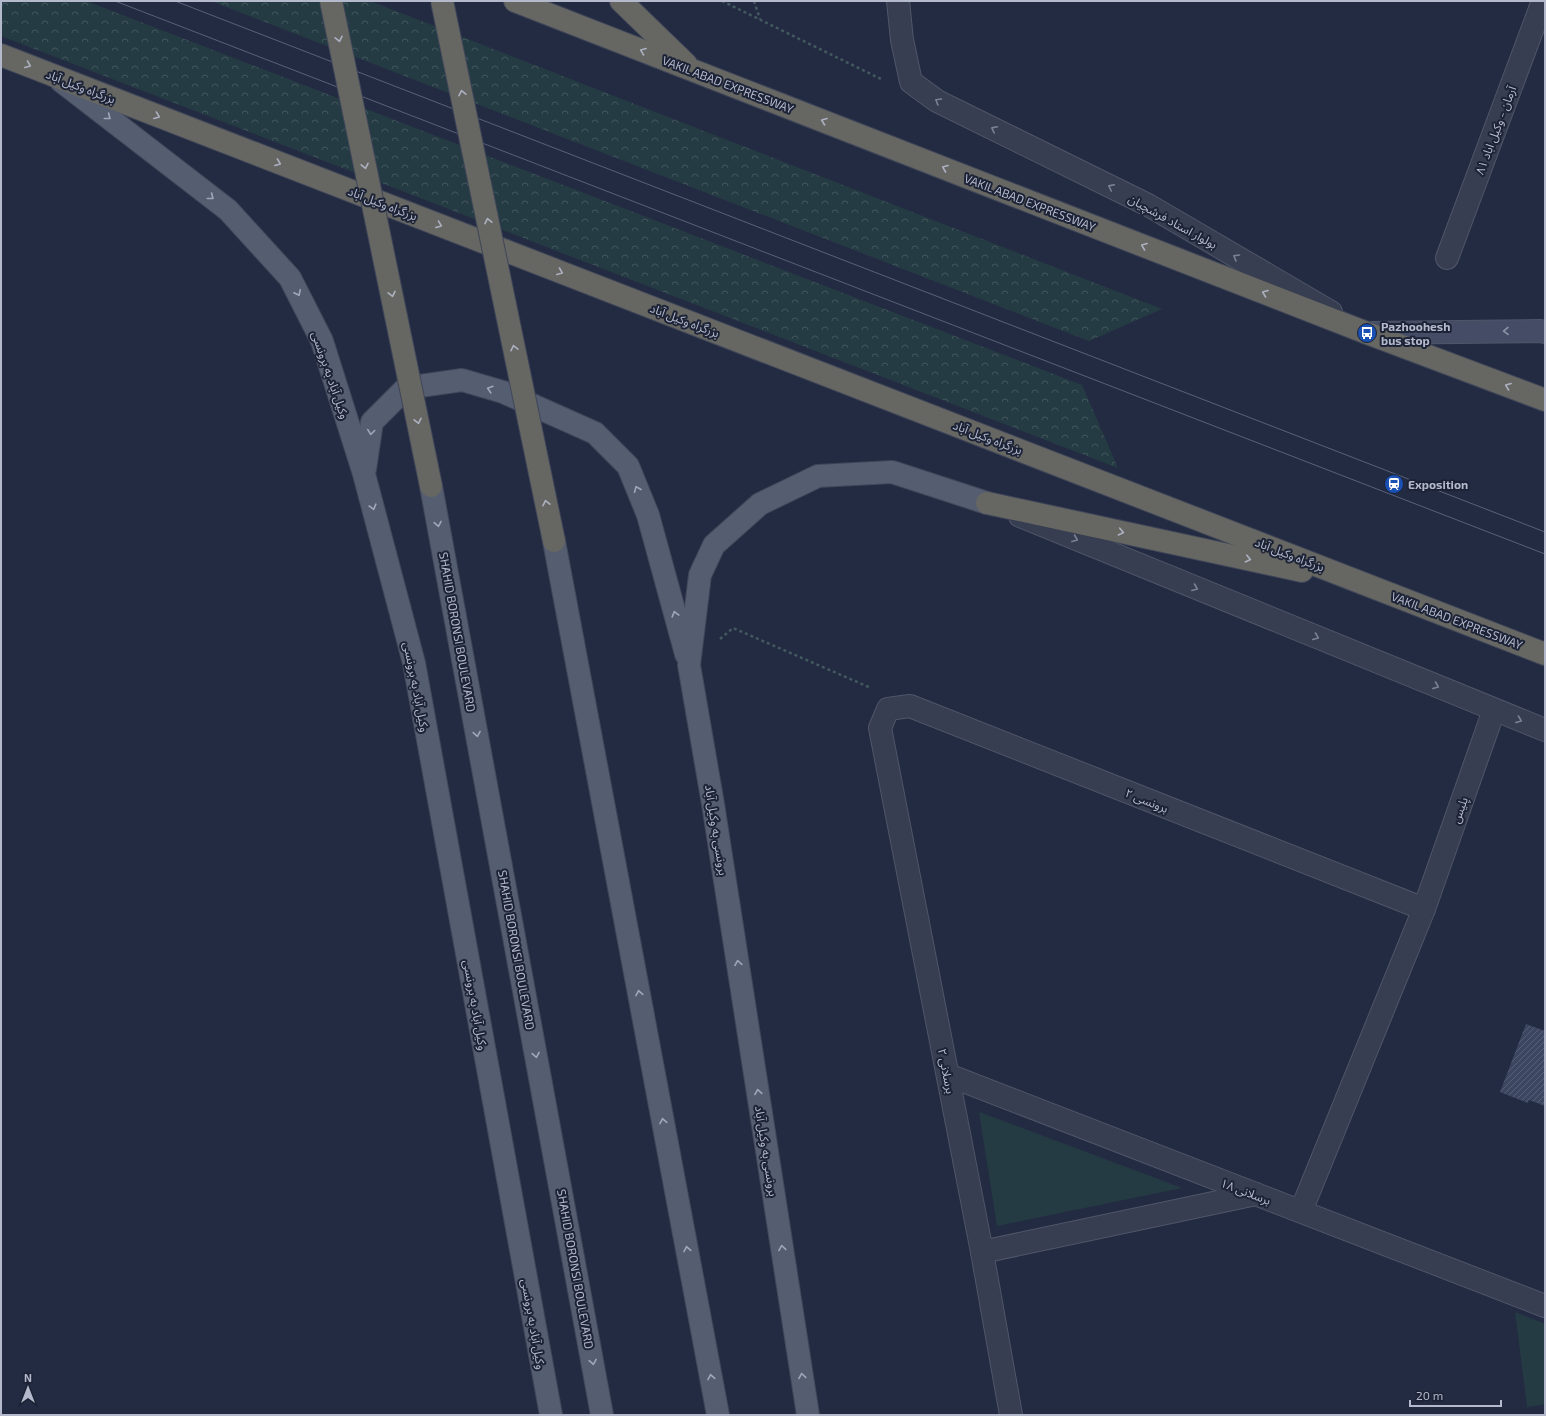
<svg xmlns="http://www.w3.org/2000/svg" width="1546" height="1416" font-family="'Exo 2','Noto Sans Arabic',sans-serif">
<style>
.forest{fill:url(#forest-crowns)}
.park{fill:#253b43}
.building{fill:url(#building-hatch)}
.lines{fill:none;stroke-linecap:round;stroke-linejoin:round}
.minor-casing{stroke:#4f5669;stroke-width:24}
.tertiary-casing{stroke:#4f5669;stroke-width:24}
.secondary-casing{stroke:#4f5669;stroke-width:24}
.primary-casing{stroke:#41475a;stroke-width:24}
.trunk-casing{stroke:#3f4659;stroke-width:24}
.path{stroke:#43585f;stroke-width:2.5;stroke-dasharray:3 3;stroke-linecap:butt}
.minor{stroke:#373e51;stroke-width:22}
.tertiary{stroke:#373e51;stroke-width:22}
.secondary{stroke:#454c65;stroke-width:22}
.primary{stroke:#555d71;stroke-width:22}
.trunk{stroke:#666662;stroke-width:22}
.tram{stroke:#596179;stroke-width:1}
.trunk-bridge-casing{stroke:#3f4659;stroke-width:24;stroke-linecap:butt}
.trunk-bridge{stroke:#666662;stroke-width:22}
.oneway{stroke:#acb1c1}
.oneway2{stroke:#7c8295}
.oneway3{stroke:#a1a7ba}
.oneway4{stroke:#8d93a8}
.labels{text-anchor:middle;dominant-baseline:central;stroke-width:4;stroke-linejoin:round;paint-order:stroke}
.street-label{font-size:12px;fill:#b4b9cc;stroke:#1c2336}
.poi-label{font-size:12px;font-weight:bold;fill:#b4b9cc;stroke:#1c2336;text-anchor:start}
</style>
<defs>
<pattern id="forest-crowns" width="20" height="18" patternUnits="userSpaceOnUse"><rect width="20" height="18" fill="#253b43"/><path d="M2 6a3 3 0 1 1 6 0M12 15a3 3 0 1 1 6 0" fill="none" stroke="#42555d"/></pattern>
<pattern id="building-hatch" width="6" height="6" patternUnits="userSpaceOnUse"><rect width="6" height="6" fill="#3c4660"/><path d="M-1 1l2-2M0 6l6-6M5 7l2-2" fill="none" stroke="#565f76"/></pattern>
</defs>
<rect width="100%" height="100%" fill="#232b42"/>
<g class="forest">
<path d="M1,1h85l996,384 36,83 -1117,-432z"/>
<path d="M211,1h159l792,308 -73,32z"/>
</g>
<g class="park">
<path d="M979,1112l203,76 -185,38z"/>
<path d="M1515,1312l30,12v80l-18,3z"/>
</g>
<path class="building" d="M1526,1024l19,7v75l-16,-6 -1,3 -28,-11z"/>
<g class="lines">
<g class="minor-casing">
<g id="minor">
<path d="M1447,258l96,-257"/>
<path d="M1020,516l525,214"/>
<path d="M948,1075l597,231"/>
<path d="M1301,1211l123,-302 70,-199"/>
<path d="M982,1252l274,-58"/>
<path d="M1011,1415l-29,-163 -102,-524 8,-19 22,-3 514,203"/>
</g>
</g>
<g class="tertiary-casing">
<path id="tertiary" d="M898,1l4,39 9,42 26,19 211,104 183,107"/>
</g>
<g class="secondary-casing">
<path id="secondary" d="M1368,333l172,-2 5,1"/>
</g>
<g class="primary-casing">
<g id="primary">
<path d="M61,81l167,129 62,68 32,63 42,133 50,189 137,752"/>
<path d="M365,469l7,-47 34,-34 56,-8 41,12 92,41 33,33 20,49 38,139"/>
<path d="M431,486l171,929"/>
<path d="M554,541l164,874"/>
<path d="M808,1415l-95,-611 -24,-139 11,-90 14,-30 46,-41 58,-28 74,-4 95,31"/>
</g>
</g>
<g class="trunk-casing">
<g id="trunk">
<path d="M515,1l852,332 178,67"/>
<path d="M621,1l65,63"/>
<path d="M1,55l1544,599"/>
<path d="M987,503l315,68"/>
</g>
</g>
<g class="path">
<path d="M722,1l161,79"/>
<path d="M754,1l6,18"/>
<path d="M720,639l13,-11 138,60"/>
</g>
<use href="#minor" class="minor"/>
<use href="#tertiary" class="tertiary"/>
<use href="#secondary" class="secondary"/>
<use href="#primary" class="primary"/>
<use href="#trunk" class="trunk"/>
<g class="tram">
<path d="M115,1l1430,553"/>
<path d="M175,1l1370,531"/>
</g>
<g class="trunk-bridge-casing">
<g id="trunk-bridge">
<path d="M331,1l100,485"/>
<path d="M442,1l112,540"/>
</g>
</g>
<use href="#trunk-bridge" class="trunk-bridge"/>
</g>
<defs><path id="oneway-chevron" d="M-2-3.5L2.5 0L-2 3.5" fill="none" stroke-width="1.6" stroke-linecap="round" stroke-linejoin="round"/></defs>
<g class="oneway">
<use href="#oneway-chevron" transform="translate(339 39) rotate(78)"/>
<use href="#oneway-chevron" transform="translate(643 51) rotate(-159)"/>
<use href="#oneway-chevron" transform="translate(28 65) rotate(22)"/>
<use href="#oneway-chevron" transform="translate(462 93) rotate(-102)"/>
<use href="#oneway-chevron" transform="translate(157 116) rotate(21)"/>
<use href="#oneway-chevron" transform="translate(824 121) rotate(-159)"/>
<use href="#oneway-chevron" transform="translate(278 163) rotate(21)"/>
<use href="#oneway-chevron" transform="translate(365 166) rotate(78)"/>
<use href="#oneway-chevron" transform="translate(945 168) rotate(-159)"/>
<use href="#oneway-chevron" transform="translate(488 221) rotate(-102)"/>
<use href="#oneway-chevron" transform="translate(439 225) rotate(21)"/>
<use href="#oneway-chevron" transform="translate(1144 246) rotate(-159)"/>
<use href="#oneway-chevron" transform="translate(560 272) rotate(21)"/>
<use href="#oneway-chevron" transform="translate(1265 293) rotate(-159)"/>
<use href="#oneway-chevron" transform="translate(392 294) rotate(78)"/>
<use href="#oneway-chevron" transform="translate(514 348) rotate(-102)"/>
<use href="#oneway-chevron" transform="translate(1508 386) rotate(-159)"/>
<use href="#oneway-chevron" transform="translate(418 421) rotate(78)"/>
<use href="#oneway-chevron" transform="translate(546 503) rotate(-102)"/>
<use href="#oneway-chevron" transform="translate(1121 532) rotate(12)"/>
<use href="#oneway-chevron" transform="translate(1248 559) rotate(12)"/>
</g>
<g class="oneway2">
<use href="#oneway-chevron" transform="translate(938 101) rotate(-149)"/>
<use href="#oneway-chevron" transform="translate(994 129) rotate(-153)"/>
<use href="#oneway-chevron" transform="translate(1111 187) rotate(-154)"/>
<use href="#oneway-chevron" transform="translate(1236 257) rotate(-150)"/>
<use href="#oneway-chevron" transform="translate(1075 539) rotate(22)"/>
<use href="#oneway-chevron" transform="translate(1195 588) rotate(22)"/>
<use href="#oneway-chevron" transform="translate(1316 637) rotate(22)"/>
<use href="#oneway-chevron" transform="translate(1436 686) rotate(22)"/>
<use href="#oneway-chevron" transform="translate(1519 720) rotate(21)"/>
</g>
<g class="oneway3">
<use href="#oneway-chevron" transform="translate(108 117) rotate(38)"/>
<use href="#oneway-chevron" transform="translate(211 197) rotate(38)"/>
<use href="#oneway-chevron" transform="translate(298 293) rotate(64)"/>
<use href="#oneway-chevron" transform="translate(490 389) rotate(-163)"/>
<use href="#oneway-chevron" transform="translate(371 432) rotate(98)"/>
<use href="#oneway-chevron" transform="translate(637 489) rotate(-112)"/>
<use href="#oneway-chevron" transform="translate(373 507) rotate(75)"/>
<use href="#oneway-chevron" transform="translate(438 524) rotate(80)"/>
<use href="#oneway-chevron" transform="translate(675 614) rotate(-105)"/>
<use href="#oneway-chevron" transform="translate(477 734) rotate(80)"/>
<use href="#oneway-chevron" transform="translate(738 963) rotate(-99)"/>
<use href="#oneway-chevron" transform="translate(639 993) rotate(-101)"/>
<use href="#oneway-chevron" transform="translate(536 1055) rotate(80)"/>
<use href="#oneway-chevron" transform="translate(758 1092) rotate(-99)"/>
<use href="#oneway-chevron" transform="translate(663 1121) rotate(-101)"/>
<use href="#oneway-chevron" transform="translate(782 1248) rotate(-99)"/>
<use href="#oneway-chevron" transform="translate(687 1249) rotate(-101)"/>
<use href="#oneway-chevron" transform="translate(593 1362) rotate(80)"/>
<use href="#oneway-chevron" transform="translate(802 1376) rotate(-99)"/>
<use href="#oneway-chevron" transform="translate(711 1377) rotate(-101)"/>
</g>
<use class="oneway4" href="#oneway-chevron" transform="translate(1506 331) rotate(179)"/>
<defs>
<g id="bus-disc" transform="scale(1)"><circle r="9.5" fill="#1a4fb4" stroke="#1c2336"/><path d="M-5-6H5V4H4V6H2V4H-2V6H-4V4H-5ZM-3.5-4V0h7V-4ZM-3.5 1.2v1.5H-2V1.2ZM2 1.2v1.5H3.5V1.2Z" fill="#fff"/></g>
<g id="station-disc" transform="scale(1)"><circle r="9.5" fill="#1a4fb4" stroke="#1c2336"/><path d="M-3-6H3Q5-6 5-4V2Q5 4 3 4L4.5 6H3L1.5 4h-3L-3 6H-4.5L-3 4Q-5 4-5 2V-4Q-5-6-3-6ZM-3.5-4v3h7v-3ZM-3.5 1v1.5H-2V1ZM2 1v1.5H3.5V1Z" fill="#fff"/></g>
</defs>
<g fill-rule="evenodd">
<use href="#bus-disc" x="1367" y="333"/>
<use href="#station-disc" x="1394" y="484"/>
</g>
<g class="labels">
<g class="street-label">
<text transform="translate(728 84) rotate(21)">VAKIL ABAD EXPRESSWAY</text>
<text transform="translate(81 86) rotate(21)">بزرگراه وکیل آباد</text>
<text transform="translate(1495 130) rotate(-69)">آرمان - وکیل اباد ۸۱</text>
<text transform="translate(1030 202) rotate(21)">VAKIL ABAD EXPRESSWAY</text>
<text transform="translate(383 203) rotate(21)">بزرگراه وکیل آباد</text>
<text transform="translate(1173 221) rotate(29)">بولوار استاد فرشچیان</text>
<text transform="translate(685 320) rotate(21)">بزرگراه وکیل آباد</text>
<text transform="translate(331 375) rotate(71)">وکیل آباد به برونسی</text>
<text transform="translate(988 437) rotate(21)">بزرگراه وکیل آباد</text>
<text transform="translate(1290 554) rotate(21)">بزرگراه وکیل آباد</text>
<text transform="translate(1457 620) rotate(21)">VAKIL ABAD EXPRESSWAY</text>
<text transform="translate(458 632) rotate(80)">SHAHID BORONSI BOULEVARD</text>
<text transform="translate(417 687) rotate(79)">وکیل آباد به برونسی</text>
<text transform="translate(1147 800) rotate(22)">برونسی ۲</text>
<text transform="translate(1459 810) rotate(-71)">پلیس</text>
<text transform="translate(717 830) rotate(81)">برونسی به وکیل آباد</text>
<text transform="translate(517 950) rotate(80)">SHAHID BORONSI BOULEVARD</text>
<text transform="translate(476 1005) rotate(80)">وکیل آباد به برونسی</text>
<text transform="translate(947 1071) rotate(79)">برسلانی ۲</text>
<text transform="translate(767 1151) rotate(81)">برونسی به وکیل آباد</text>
<text transform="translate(1246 1191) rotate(21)">برسلانی ۱۸</text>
<text transform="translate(576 1269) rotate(80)">SHAHID BORONSI BOULEVARD</text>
<text transform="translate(534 1324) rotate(80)">وکیل آباد به برونسی</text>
</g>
<g class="poi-label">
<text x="1381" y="326">Pazhoohesh<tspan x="1381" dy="14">bus stop</tspan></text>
<text x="1408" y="484">Exposition</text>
</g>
</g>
<rect width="1546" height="1416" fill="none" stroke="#b4b9cc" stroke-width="4"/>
<g transform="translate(28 1388)" stroke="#1c2336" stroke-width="3" paint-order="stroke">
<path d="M0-3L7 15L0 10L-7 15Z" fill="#b4b9cc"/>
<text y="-6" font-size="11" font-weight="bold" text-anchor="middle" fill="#b4b9cc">N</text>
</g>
<path d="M1410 1400v6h91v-6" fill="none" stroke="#b4b9cc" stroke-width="2"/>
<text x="1416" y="1400" font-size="12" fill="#b4b9cc" stroke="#1c2336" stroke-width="3" paint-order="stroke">20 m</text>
</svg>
